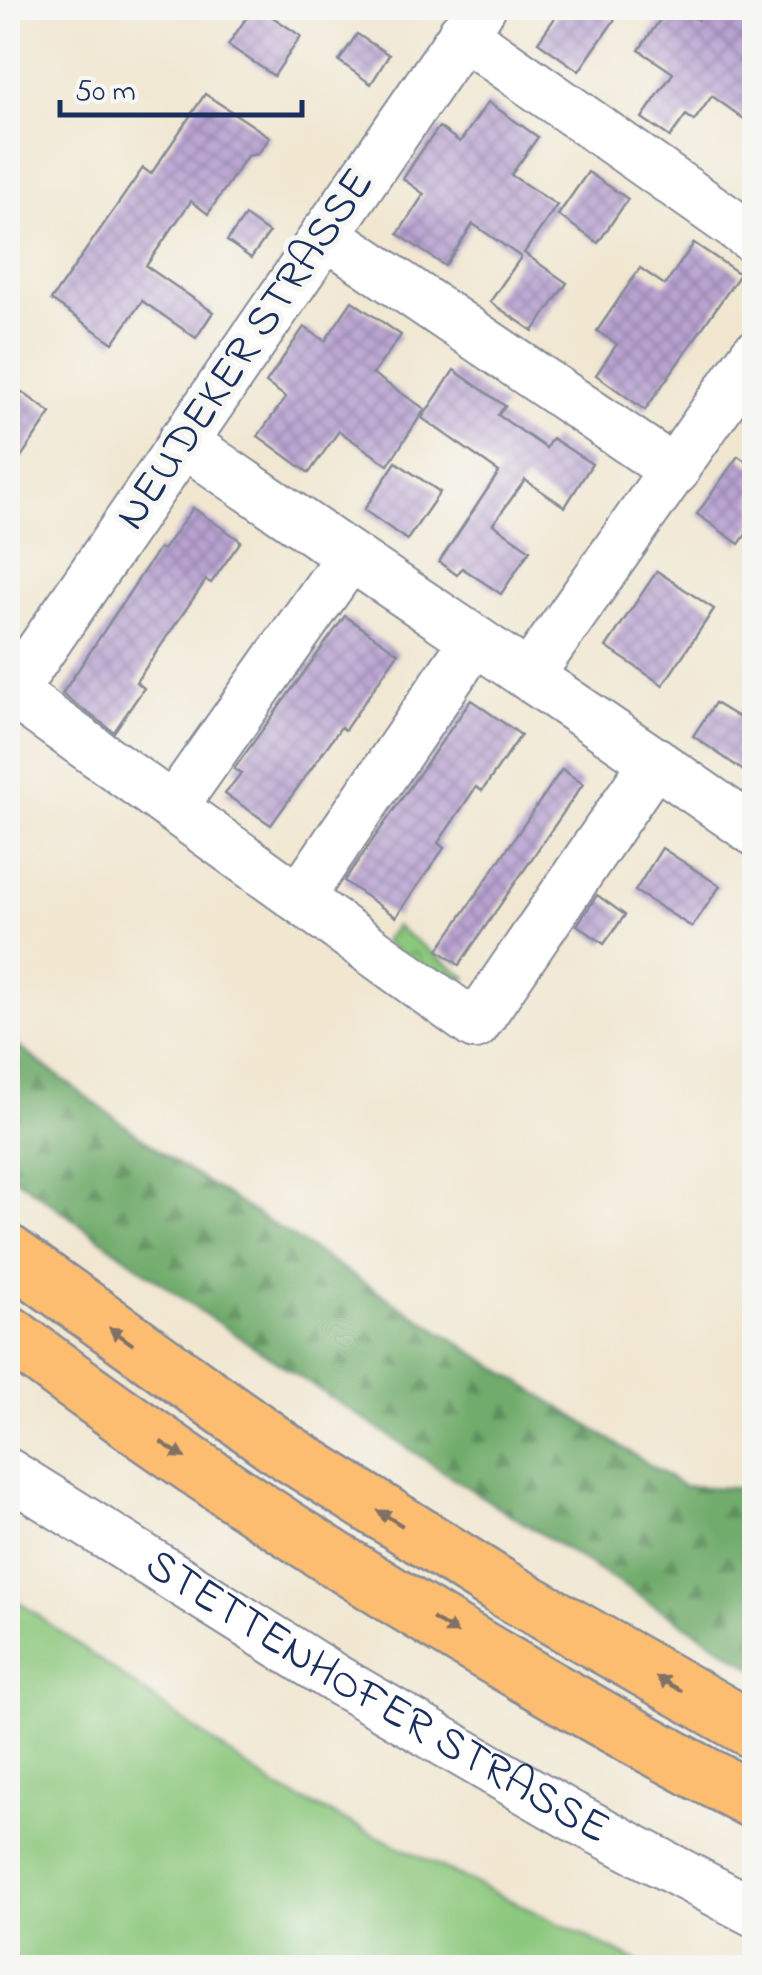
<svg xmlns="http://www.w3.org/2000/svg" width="762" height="1975" font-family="'Indie Flower',sans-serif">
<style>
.green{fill:#8cc87d;stroke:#547c6e;stroke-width:2.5}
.forest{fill:url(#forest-firs);stroke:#466e65;stroke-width:2.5}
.park{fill:url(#park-crowns);stroke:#547c6e;stroke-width:2.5}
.building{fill:url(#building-cross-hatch)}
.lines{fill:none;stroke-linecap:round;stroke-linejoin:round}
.minor-casing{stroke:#868b98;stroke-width:52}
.highway-casing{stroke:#868b98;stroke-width:60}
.minor{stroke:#fff;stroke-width:48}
.highway{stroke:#fcbd6f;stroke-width:55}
.oneway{fill:#806f66}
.labels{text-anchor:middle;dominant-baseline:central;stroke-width:10;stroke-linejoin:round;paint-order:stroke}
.street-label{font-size:45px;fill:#1b2f5e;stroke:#f6f6f2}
</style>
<defs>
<pattern id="forest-firs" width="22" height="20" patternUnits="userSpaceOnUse" patternTransform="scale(2.5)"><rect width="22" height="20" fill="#71ac6c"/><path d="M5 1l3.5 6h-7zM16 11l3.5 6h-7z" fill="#5c8c5c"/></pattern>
<pattern id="park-crowns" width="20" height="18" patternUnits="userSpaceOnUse" patternTransform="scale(2.5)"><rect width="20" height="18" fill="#8cc87d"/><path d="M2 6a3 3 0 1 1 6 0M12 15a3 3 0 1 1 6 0" fill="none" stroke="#72a36a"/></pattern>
<pattern id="building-cross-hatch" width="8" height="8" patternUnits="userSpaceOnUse" patternTransform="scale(2.5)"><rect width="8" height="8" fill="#b9a3d1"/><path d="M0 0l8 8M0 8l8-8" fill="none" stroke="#9685ad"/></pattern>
</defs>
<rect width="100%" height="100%" fill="#f6f6f2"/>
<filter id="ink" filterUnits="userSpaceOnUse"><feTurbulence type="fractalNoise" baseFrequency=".01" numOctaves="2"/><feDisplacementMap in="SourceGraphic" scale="20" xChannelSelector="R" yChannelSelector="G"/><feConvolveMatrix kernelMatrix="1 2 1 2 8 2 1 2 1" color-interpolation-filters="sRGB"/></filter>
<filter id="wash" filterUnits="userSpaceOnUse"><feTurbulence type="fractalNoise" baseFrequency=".0048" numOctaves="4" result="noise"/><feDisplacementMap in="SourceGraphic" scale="40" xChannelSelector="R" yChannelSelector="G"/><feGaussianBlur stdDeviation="2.25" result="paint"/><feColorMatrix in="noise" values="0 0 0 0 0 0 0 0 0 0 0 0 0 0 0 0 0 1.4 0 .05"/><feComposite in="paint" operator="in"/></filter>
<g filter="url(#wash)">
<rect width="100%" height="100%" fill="#f1e7d1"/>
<path class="green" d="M8,1594l267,193 374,180h-641z"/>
<path class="forest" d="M8,1039l168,124 507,323 71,3v179l-281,-177 -267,-176 -198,-143z"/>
<path class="park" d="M395,926l72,52 -26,7 -58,-43z"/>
<g id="blocks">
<g class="building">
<path d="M253,8h6l42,28 -27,40 -46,-31z"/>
<path d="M562,8h36l17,11 -36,52 -41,-29z"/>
<path d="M668,8h13l17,12 8,-12h48v118l-42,-30 -18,25 -8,-6 -16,22 -28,-19 31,-45 -34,-23z"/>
<path d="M357,34l32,21 -18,29 -32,-23z"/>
<path d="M205,94l65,43 -12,17 -11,2 -39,58 -17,-13 -45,65 67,46 -17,26 -54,-37 -29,42 -62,-43 92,-132 8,6z"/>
<path d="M488,102l50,35 -27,38 46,30 -33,48 43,30 -34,48 -43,-29 31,-45 -48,-33 -28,42 -47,-32 26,-40 -21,-15 17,-26 19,-26 21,15z"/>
<path d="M588,172l40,27 -30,44 -40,-28z"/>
<path d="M245,216l24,17 -18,25 -24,-17z"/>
<path d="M694,243l46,31 -95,136 -49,-35 21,-31 -20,-13 43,-63 25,17z"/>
<path d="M352,301l49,34 -28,39 52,35 -37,56 -49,-34 -30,42 -51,-37 28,-39 -20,-14 38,-56 21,14z"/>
<path d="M454,370l51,36 -7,9 48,33 6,-10 40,26 -27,43 -40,-27 -32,44 37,26 -29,44 -39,-26 -5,7 -18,-13 60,-90 -77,-54z"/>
<path d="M8,382l43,31 -43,63z"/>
<path d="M738,456l16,11v56l-15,21 -42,-30z"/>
<path d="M396,462l44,30 -33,48 -43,-30z"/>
<path d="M193,508l48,33 -30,42 -5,-3 -70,102 8,6 -30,44 -52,-38 97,-146 4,2z"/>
<path d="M657,571l57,38 -51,76 -57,-38z"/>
<path d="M345,616l53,37 -53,77 -4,-3 -70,98 -46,-31 16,-21 -7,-4z"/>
<path d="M754,692v86l-61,-42 22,-33 23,14z"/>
<path d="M471,700l50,35 -39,56 -6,-4 -38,56 6,5 -48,69 -52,-36z"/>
<path d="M562,769l21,15 -124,181 -21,-15z"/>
<path d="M662,848l58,38 -28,41 -57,-36z"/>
<path d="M597,895l28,20 -21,29 -27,-19z"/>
</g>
</g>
</g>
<g filter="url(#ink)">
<use href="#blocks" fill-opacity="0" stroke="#868b98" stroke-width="2.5"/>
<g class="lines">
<g class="minor-casing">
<g id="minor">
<path d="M481,8l-469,684 463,333 180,-264"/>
<path d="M462,34l292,205"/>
<path d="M325,234l350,237"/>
<path d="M182,441c189,132 384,257 572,390"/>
<path d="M529,676l225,-321"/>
<path d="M173,807l176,-249"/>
<path d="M300,897l175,-257"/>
<path id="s1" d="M8,1473l331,208 231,134 184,97"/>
</g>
</g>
<g class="highway-casing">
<g id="highway">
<path d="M8,1253l274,196 219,138 253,144"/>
<path d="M8,1333c234,176 486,332 746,468"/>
</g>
</g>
<use href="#minor" class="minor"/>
<use href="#highway" class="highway"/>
</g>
<defs><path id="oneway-solid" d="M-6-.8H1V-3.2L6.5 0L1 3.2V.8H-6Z" transform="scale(2.5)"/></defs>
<g class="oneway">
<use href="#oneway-solid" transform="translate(121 1336) rotate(-144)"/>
<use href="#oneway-solid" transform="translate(173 1450) rotate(34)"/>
<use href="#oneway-solid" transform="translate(390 1518) rotate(-148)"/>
<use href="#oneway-solid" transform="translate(445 1626) rotate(31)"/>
<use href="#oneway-solid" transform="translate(669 1684) rotate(-151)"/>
</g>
</g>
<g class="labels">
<g class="street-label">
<text transform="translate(246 350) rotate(-56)">NEUDEKER STRASSE</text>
<text stroke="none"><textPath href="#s1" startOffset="432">STETTENHOFER STRASSE</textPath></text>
</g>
</g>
<rect width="762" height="1975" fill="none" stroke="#f6f6f2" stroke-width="40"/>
<path d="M60 100v15h242v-15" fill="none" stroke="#1b2f5e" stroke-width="5"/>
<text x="75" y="100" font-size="30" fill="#1b2f5e" stroke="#f6f6f2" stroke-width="8" paint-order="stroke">50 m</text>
</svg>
